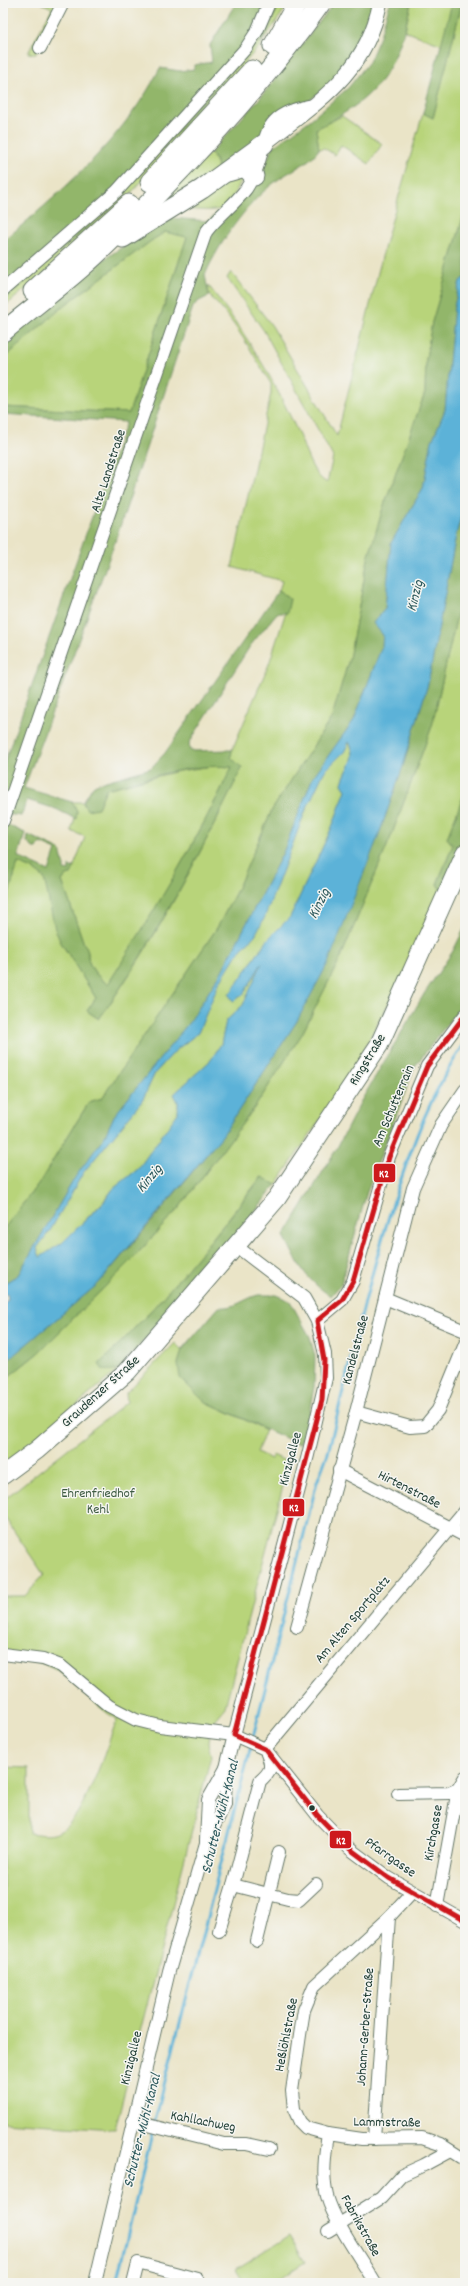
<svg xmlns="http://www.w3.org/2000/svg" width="468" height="2286" font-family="Dekko,sans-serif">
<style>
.green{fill:#b8d47a;stroke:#6c8857}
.forest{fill:#92b66a;stroke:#587a4f}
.water{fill:#5bb2d8;stroke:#3d7886;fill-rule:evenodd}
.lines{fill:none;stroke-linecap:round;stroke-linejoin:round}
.stream{stroke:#5bb2d8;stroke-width:3}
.minor-casing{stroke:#667767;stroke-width:14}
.tertiary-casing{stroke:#667767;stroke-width:16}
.primary-casing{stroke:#667767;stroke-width:20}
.trunk-casing{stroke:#667767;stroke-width:21}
.minor{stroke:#fff;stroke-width:12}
.tertiary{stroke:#fff;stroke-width:14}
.primary{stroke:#fff;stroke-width:18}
.trunk{stroke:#fff;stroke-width:19}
.bus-1-casing{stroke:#f6f6f2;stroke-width:8}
.bus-1{stroke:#cd191c;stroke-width:5}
.bus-dot{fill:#1f3d34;stroke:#f6f6f2;stroke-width:1.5}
.labels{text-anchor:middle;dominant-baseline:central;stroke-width:3;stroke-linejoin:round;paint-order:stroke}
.street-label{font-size:14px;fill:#1f3d34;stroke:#f6f6f2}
.park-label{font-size:14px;fill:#3e5b42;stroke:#f6f6f2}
.water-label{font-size:15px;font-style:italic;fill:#2e5a5d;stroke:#f6f6f2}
.line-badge{stroke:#f6f6f2;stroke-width:1.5}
.badge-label{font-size:11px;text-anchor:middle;font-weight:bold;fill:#fff}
</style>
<rect width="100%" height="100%" fill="#f6f6f2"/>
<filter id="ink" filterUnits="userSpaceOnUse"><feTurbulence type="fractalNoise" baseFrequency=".025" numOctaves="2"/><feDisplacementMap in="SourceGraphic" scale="8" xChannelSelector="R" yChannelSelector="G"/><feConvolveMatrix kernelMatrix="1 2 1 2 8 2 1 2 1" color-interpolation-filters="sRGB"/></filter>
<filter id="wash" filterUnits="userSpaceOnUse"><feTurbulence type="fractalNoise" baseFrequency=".012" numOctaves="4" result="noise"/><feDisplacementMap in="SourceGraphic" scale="16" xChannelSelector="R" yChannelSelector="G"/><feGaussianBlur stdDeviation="0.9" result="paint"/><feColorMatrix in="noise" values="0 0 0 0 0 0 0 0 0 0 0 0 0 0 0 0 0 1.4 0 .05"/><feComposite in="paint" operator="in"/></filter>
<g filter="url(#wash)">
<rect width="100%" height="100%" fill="#eae4c7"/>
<g class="green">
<path d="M41,3h12l5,2 -22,49 -8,-1 24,-45z"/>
<path d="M280,3h9l-28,41 -100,117 -32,34 -54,52 -72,61v-7l104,-90 151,-169h4z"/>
<path d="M411,3h41l-10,42 -37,-14z"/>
<path d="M462,3h3v208l-33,111 -6,37 -1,34 -42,115 -15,51 -19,100 -17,58 -60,93 -36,82 -19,36 -115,170 -13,4 -48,78 -38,50v-317l15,-50 15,6 11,9 16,63 36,57 -9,13 12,8c57,-79 101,-164 143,-251l-11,-11 1,-7 37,-86 21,-65 -11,-9 3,-9 -50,-14 39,-174v-9c-19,-32 -36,-63 -62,-89l-1,-10c40,51 68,97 94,157 5,13 11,33 25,41l6,-26 -69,-126 -37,-53 4,-6 41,54 65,110 50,-199 36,-124 10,5z"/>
<path d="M342,116l40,28 -13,20 -28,-19 -6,10 -11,-7 -5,1 -3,-20z"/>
<path d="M211,152l7,16 -68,46z"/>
<path d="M237,173l7,1c-5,11 -12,30 -24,35 -8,3 -31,0 -41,0z"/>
<path d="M165,232l22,5 -58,176 -126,-6v-48l62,-54 86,-64z"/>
<path d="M465,580v212l-18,46 6,7 -16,39 5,8 -36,79 -56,104 -74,110 -15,-8c-51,65 -102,130 -162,187l18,7 -114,96v-86l35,-28 91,-90 50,-55 76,-101 47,-73 39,-77 51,-123 40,-108z"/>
<path d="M349,742c10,21 -4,25 -7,42l4,6 -14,37 -42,90 -22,22 -39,56 4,5 10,-5 22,-37 -22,47 -17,16 -5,23 -10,16 -37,34 4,8v11l-40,56 -25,20 -10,13 -41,41 -22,15 -3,-10 14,-19 32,-56 59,-72 13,-28 21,-23 22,-17 21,-50 18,-29 18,-19 19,-42 31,-81 19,-40 20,-20z"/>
<path d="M212,766l20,1c-36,75 -79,147 -124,218 -7,-6 -16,-14 -19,-23 -2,-7 1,-12 -5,-18l-22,-63 2,-3 7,-4 14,-37 -14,-6 6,-19 -5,-10h11l1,4 14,1 8,-18 73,-18z"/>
<path d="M175,1343l7,7 -4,14 26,37 62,29 -9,22 14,7 2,-4 16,8 -64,244 -15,18 -2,18 3,13 -96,373 -112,-7v-355l26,1v65c10,1 21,4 30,-1 25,-12 48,-86 58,-113 -25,-13 -40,-40 -65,-52 -14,-7 -34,-7 -49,-9v-62h22l19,-21 -41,-60v-15l124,-98 -1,-9z"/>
<path d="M289,2236l16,26 -33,21h-27l-9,-14z"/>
</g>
<g class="forest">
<path d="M236,3h44l-18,39h-4l-151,169 -104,90v-60c58,-48 123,-105 157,-173l20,3 14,-2v-4l18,-3 -2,-17z"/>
<path d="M334,3h41l-14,42 -29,37 -74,61 -39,25 -8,-16 49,-54z"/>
<path d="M390,3h21c-15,69 -32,94 -95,126l3,20c-9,15 -31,22 -44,33 -28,21 -56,61 -70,93l4,21 -12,6 -4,5 -78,235 -91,246 48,14 5,10 -1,7 -20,-10 -29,-9 -6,16 -15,-2 -3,7v-55l123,-344 -123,-8v-7l126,6 58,-176 -22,-5 -14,9 -86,64 -62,54v-19l97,-78 40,-27 31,-17 37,3 50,-42 15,-32 37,-27 38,-32 21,-26 10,-23z"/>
<path d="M452,3h10l-29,115 -10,-5z"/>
<path d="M465,211v66l-5,4 -6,26 -9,103 -13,31 -9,47 -32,55 -6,66 -12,14 10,12 -1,11 -28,74 -41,57 -30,76 -61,118 -31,49 -77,96 -10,22 -29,40 -57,97 -15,9v-54l38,-50 48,-78 13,-4 115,-170 19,-36 36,-82 60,-93 17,-58 19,-100 15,-51 42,-115 1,-34 6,-37z"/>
<path d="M465,502v78l-33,146 -40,108 -51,123 -39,77 -47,73 -76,101 -50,55 -91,90 -35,28v-17l95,-80 55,-64 69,-84 75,-115 81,-184 25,-71 25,-82 28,-149z"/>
<path d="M279,590l11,9 -3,14h-10l-27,33 -61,97 1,8 42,-1 -1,7 11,11c-42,87 -87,172 -143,251l-12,-8 9,-13 -36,-57 -5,-12 -11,-51 -11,-9 -15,-6 -15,50v-90l22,10 -7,24 31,14 7,-21 -16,-7 -3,5h-4l-6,-6 1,-7 32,15 3,12h1v8l5,1v-5l5,2 -3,6 -7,4 -2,3 22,63c6,6 3,11 5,18 3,9 12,18 19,22 45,-71 88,-141 124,-217 -42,-4 -85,12 -126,22l-8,19 -11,2 -4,-8 10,-16 3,-2 55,-16 14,-15z"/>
<path d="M465,792v48l-23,52 -5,-8 16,-39 -6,-7z"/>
<path d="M465,927v74l-50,65 -48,126 -26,92 -10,12c-27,-17 -33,-33 -47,-60l53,-88 24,-47 63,-107 29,-43z"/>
<path d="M262,1177l14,8 -42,52 -117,134 -14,-1 -4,-6c60,-57 111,-122 163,-187z"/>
<path d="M258,1295h18l14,6 20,36 5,19 -1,31 -9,47 -6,10 -95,-43 -24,-23 -2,-14 4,-14 37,-43c16,2 24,-8 39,-12z"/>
</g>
<path class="water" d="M465,277v224l-9,34 -28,149 -25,82 -25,71 -50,126 -31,58 -75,115 -124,148 -95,80v-59l5,-6 -1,-5h-4v-10l15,-9 58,-99 28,-38 10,-22 77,-96 31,-49 61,-118 30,-76 41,-57 28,-74 1,-11 -10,-12 12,-14 6,-66 32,-55 9,-47 13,-31 9,-103 6,-26zM349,742c11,16 -4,27 -7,42l4,6 -14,37 -42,90 -22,22 -39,56 4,6 10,-6 19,-32 -19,42 -17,16 -5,23 -10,16 -37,34 4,8v11l-40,56 -25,20 -10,14 -41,40 -22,14 -3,-9 14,-19 32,-56 59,-72 13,-28 21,-23 22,-17 21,-50 18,-29 18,-19 9,-16 41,-107 19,-40 20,-20z"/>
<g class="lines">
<g class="stream">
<path d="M252,1741l65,-259 11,-29c21,-86 40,-172 67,-256 18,-54 37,-107 70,-154"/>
<path d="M154,2124l97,-378"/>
<path d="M116,2283l37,-153"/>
</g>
</g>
</g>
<g filter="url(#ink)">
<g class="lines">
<g class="minor-casing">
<g id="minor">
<path d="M40,48l23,-45"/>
<path d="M3,290l114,-99 129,-143 11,-17 12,-28"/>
<path d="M3,821l203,-589c12,-16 28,-27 40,-43 29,-42 2,-74 69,-84"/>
<path d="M385,1298l80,33"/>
<path d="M317,1321l25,-21 11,-19 36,-124 38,-91 38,-51"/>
<path d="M356,1412l54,15 15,-1 13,-16 27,-66"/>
<path d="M339,1470l126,66"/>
<path d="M297,1627l59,-215 57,-224 28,-63 24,-35"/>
<path d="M3,1654l40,5 18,7 48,40 27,14 24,6 74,9 31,14 53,67 32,33 39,29 76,43"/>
<path d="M265,1749l200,-239"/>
<path d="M398,1794l51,-1 9,-4 7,-12"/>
<path d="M206,1840l2,-40 18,-32"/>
<path d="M233,1885l55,14 11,1 17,-16"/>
<path d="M412,1892l-23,25 -75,69 -10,24 -4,25 -8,56 2,18 6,13 6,6 22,6 34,5 60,-1 18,6 25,16"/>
<path d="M437,1906l21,-117"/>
<path d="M219,1931l14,-46 27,-104c10,-9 13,-13 7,-27"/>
<path d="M257,1941l22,-89"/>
<path d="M132,2121l92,23h22l23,5"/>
<path d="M328,2134c-3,20 -6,42 -1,62 7,26 34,63 48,87"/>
<path d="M374,2139l15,-222"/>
<path d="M328,2231l53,-33 21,-23 22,-10 26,-14"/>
<path d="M95,2283l74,-312 37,-128 19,-39 1,-36 8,-33 74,-280 18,-77 -1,-24 -8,-33 -13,-23 -68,-52"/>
<path d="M133,2283l5,-20 59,16 2,4"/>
</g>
</g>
<g class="tertiary-casing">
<path id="tertiary" d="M264,144c52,-41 102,-70 116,-141"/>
</g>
<g class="primary-casing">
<path id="primary" d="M3,1475l34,-25 90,-78 150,-174 102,-153 86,-192"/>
</g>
<g class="trunk-casing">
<g id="trunk">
<path d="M273,46l24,-43"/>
<path d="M228,172l17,-5 9,9"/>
<path d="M150,182l102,-112"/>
<path d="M123,238l79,-49 62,-45"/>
<path d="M33,291l96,-87"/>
<path d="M3,332c31,-26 66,-51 96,-80 79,-76 158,-159 222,-249"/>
</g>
</g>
<use href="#minor" class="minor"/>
<use href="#tertiary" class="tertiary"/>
<use href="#primary" class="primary"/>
<use href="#trunk" class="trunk"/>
<g class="bus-1-casing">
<path id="bus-1" d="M465,1015l-38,51 -38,91 -36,124 -11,19 -25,21 7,39 -2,40 -88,335 31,14 53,67 32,33 39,29 76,43"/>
</g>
<use href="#bus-1" class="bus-1"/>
</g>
</g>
<circle class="bus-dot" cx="312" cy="1808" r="3.5"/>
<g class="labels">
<g class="street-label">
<text transform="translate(109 471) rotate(-72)">Alte Landstraße</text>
<text transform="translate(368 1060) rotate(-59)">Ringstraße</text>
<text transform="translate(394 1106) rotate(-67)">Am Schutterrain</text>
<text transform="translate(356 1350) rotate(-75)">Kandelstraße</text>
<text transform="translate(101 1392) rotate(-42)">Graudenzer Straße</text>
<text transform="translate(291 1459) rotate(-75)">Kinzigallee</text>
<text transform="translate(409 1490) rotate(27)">Hirtenstraße</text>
<text transform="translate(353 1620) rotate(-50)">Am Alten Sportplatz</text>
<text transform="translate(434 1833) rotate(-80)">Kirchgasse</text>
<text transform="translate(390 1858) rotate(35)">Pfarrgasse</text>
<text transform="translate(366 2027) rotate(-86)">Johann-Gerber-Straße</text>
<text transform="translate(287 2035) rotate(-79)">Heßlöhlstraße</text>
<text transform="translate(132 2058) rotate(-76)">Kinzigallee</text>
<text transform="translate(203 2122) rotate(11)">Kahllachweg</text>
<text transform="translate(387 2123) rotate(1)">Lammstraße</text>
<text transform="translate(360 2226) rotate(61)">Fabrikstraße</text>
</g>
<g class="park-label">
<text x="98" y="1494">Ehrenfriedhof<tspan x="98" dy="16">Kehl</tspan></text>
</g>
<g class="water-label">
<text transform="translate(416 596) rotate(-76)">Kinzig</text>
<text transform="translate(320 904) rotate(-63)">Kinzig</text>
<text transform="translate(150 1179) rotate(-49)">Kinzig</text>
<text transform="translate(221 1817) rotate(-76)">Schutter-Mühl-Kanal</text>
<text transform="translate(143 2131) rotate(-76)">Schutter-Mühl-Kanal</text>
</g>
</g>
<g class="line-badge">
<rect x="373" y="1163" width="23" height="20" rx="4" fill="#cd191c"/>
<rect x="282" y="1498" width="23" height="19" rx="4" fill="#cd191c"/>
<rect x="329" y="1830" width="23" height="19" rx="4" fill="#cd191c"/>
</g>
<g class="badge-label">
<text x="384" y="1177">K2</text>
<text x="294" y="1511">K2</text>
<text x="341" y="1844">K2</text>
</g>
<rect width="468" height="2286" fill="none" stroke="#f6f6f2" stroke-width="16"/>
</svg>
